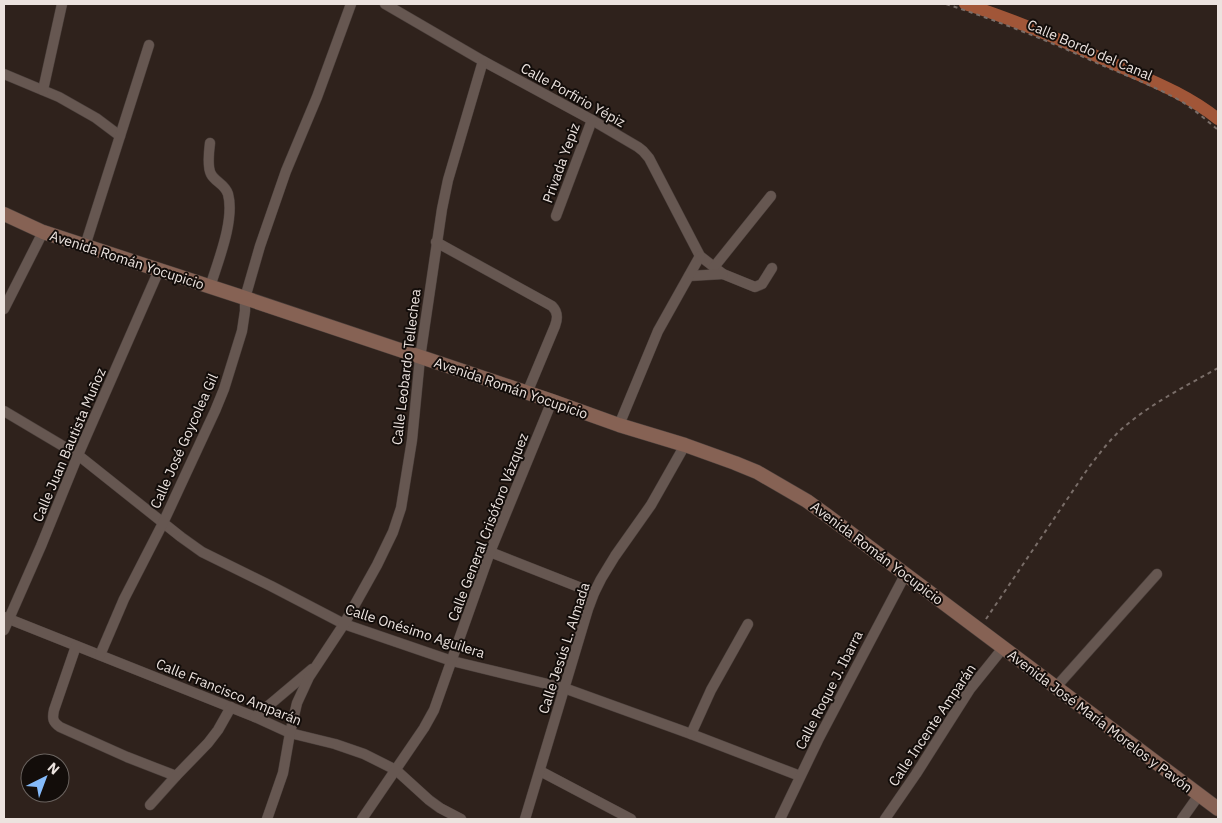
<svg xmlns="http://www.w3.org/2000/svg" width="1222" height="823" font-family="'IBM Plex Sans',sans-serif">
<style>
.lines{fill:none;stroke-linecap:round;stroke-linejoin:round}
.canal{stroke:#a15638;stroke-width:12}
.street-casing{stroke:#4a3f3b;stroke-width:11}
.secondary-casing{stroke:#4a3f3b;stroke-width:15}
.path{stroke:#796d68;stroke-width:2;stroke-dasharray:4 4;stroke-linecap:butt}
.street{stroke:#665751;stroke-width:10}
.secondary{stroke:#866254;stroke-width:14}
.labels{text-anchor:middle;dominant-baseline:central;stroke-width:4;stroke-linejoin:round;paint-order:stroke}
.street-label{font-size:14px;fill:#ece3df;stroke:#130d0a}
</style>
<rect width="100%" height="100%" fill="#2f221c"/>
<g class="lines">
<path class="canal" d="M965,4c51,16 100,38 149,60 36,16 73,30 104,55"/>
<g class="street-casing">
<g id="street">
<path d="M385,4l98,57 109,59 46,27 5,4 6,7 51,98 23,18 32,13 7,-3 10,-16"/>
<path d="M4,74l55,23 37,21 24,18"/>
<path d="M43,90l19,-86"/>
<path d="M210,143c-1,8 -3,24 1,31 4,8 14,10 17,20 7,26 -10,67 -18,93"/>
<path d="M556,216l36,-96"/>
<path d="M436,242l116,64c6,6 6,12 3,20l-28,67"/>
<path d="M85,246l64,-201"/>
<path d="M714,267l57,-71"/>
<path d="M689,276l34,-2"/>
<path d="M4,309l39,-77"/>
<path d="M4,411l74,44 103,82 21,15 69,34 73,38 108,37 112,27 127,46 109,42"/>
<path d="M619,425l39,-94 42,-75"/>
<path d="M490,552l104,41"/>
<path d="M4,617l251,100 35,16 45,11 29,10 32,16 33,30 11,8 21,11"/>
<path d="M4,630l37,-84 37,-91 81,-185"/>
<path d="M76,646l-22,64c-2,9 -1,12 6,17l67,30 49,19"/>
<path d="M100,655l24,-56 39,-76 52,-112 9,-22 18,-58 3,-20v-13l15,-52 26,-75 31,-74 34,-93"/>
<path d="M1056,687l101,-113"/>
<path d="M255,717l57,-48"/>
<path d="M691,734l20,-44 37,-66"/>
<path d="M540,771l91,48"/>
<path d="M150,805l26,-29 32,-33 10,-13 13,-23"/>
<path d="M267,819l16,-46 7,-40 7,-30 12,-26 35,-53 33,-59 16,-33 8,-24 11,-68 8,-82 22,-149 6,-29 35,-119"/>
<path d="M362,819l62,-91 10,-18 56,-158 62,-151"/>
<path d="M525,819l63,-210 6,-16 7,-14 14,-23 36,-51 34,-60"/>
<path d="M780,819l38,-79 87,-165"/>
<path d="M885,819l31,-45 54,-85 33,-41"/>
<path d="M1182,819l17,-24"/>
</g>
</g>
<g class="secondary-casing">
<path id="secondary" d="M4,214l39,18 202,66 307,103 67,24 66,20 50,18 22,9 19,11 31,18 18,13 393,295"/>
</g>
<g class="path">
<path d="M946,4c52,17 103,37 153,60 26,11 55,22 80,36 14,8 27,20 39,30"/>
<path d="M986,619l103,-152c11,-14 21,-28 35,-40 28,-24 62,-41 94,-59"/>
</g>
<use href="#street" class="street"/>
<use href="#secondary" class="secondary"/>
</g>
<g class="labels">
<g class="street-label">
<text transform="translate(1090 50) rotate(23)">Calle Bordo del Canal</text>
<text transform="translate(573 95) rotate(29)">Calle Porfirio Yépiz</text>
<text transform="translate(561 163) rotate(-70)">Privada Yepiz</text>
<text transform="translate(127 260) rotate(18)">Avenida Román Yocupicio</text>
<text transform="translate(406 367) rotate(-83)">Calle Leobardo Tellechea</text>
<text transform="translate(511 388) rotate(19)">Avenida Román Yocupicio</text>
<text transform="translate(184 441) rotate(-66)">Calle José Goycolea Gil</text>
<text transform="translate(69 445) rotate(-67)">Calle Juan Bautista Muñoz</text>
<text transform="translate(488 527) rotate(-69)">Calle General Crisóforo Vázquez</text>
<text transform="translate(877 553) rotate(37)">Avenida Román Yocupicio</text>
<text transform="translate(415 631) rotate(18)">Calle Onésimo Aguilera</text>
<text transform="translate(564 648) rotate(-72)">Calle Jesús L. Almada</text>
<text transform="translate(829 690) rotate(-63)">Calle Roque J. Ibarra</text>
<text transform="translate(229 692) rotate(22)">Calle Francisco Amparán</text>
<text transform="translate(1100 721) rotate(37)">Avenida José María Morelos y Pavón</text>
<text transform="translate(932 725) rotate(-56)">Calle Incente Amparán</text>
</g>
</g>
<rect width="1222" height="823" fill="none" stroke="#ece3df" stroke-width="10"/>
<g transform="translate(45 778) rotate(42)"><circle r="24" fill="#130d0a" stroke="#6a635f"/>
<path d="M0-4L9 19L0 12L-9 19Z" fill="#85bbfb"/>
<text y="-8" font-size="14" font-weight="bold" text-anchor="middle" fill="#ece3df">N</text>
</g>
</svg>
